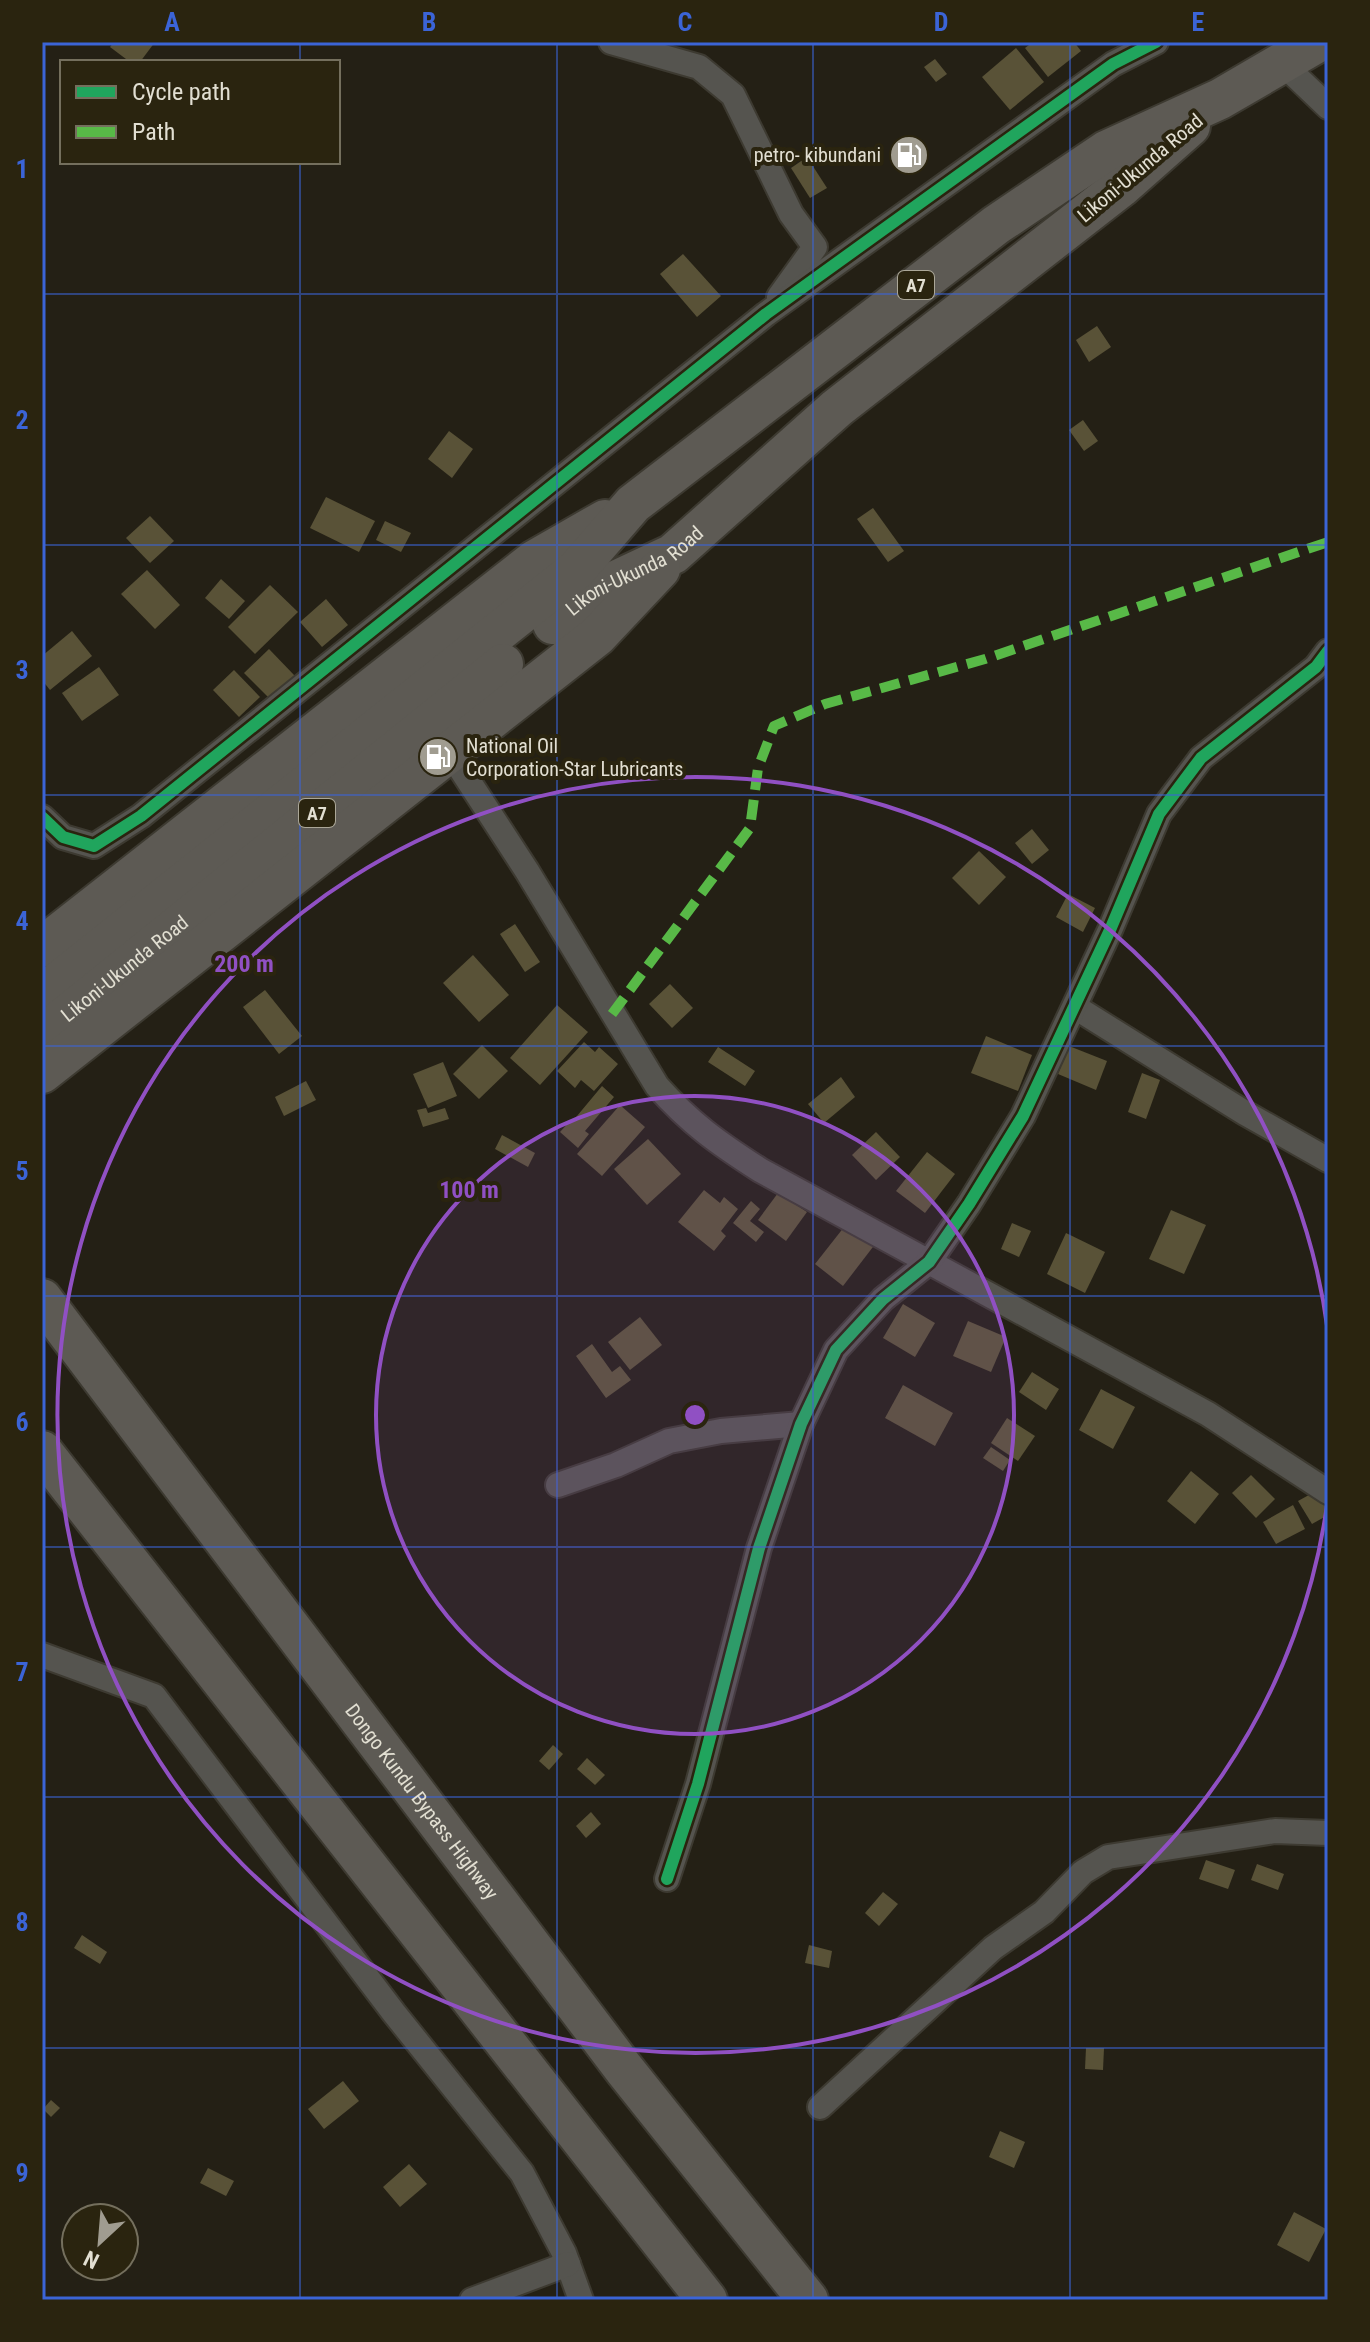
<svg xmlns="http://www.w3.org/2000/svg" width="1370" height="2342" font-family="'Roboto Condensed',sans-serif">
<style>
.building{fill:#595237}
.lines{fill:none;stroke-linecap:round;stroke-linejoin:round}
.minor-casing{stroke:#3d3a31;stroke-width:28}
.trunk-casing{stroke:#3d3a31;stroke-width:44}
.minor{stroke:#55544f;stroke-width:24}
.trunk{stroke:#5d5a54;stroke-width:40}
.quiet{stroke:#58b947;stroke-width:10;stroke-dasharray:20 10;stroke-linecap:butt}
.cycleway-casing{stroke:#2a240f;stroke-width:17}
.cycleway{stroke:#20a55d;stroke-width:12}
.grid{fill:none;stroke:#3b64d7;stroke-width:2;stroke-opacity:0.55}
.ring{fill:none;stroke:#9050c3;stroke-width:4}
.labels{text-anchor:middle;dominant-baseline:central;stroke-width:8;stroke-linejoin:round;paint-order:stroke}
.shield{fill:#2a240f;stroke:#aba798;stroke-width:2}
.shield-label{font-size:18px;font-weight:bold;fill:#e2dfd2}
.poi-label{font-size:20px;fill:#e2dfd2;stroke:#2a240f;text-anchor:end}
.street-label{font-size:20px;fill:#e2dfd2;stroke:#2a240f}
.centre{fill:#9050c3;stroke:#2a240f;stroke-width:4}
.ring-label{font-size:24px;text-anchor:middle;font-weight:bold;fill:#9050c3;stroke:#2a240f;stroke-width:8;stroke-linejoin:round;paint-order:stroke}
.neatline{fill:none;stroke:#3b64d7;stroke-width:3}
.grid-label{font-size:26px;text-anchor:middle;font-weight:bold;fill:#3b64d7}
</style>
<rect width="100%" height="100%" fill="#242015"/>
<g class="building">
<path d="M114,42h41l-15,20h-10l-20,-15z"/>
<path d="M1033,42h41l7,9 -33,26 -23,-29z"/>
<path d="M1016,48l28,34 -34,28 -28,-33z"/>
<path d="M935,59l12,15 -11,8 -12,-15z"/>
<path d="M807,157l20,31 -17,10 -19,-30z"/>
<path d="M683,254l38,42 -24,21 -37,-43z"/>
<path d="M1097,326l14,21 -22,15 -13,-22z"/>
<path d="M1083,420l15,21 -14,10 -15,-21z"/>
<path d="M449,431l24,18 -21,29 -24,-19z"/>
<path d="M326,497l49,24 -16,31 -49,-24z"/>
<path d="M873,508l31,43 -16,11 -31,-43z"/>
<path d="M150,516l24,25 -24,22 -24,-25z"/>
<path d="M385,521l26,12 -10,19 -25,-12z"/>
<path d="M147,570l33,35 -25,24 -34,-35z"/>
<path d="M221,579l24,22 -16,18 -24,-21z"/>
<path d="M270,585l28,27 -43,42 -27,-27z"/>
<path d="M326,599l22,26 -26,22 -22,-25z"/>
<path d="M72,631l20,25 -42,34 -8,-10v-24z"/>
<path d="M269,649l26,27 -24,24 -27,-27z"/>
<path d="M99,667l20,28 -37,26 -20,-28z"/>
<path d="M234,670l26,27 -21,20 -26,-27z"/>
<path d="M1032,829l17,21 -17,14 -17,-21z"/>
<path d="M979,851l27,26 -27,28 -27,-27z"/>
<path d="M1068,894l27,14 -12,24 -27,-15z"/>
<path d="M515,924l25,38 -15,10 -25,-38z"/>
<path d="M473,955l36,40 -30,27 -36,-39z"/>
<path d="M670,984l23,24 -21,20 -23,-24z"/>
<path d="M265,990l37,46 -23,18 -36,-47z"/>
<path d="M557,1005l31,27 -48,53 -30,-27z"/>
<path d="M986,1036l46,19 -14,36 -47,-18z"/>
<path d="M584,1042l11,10 4,-5 19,17 -24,27 -13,-11 -6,8 -18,-17z"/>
<path d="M482,1045l26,26 -29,28 -26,-25z"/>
<path d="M1069,1046l38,15 -11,29 -38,-16z"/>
<path d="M718,1047l37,24 -10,15 -37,-24z"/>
<path d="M443,1062l14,34 -29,12 -15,-34z"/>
<path d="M1142,1073l18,7 -14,39 -18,-7z"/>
<path d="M841,1077l14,20 -31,26 -16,-19z"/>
<path d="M306,1081l10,19 -32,16 -9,-19z"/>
<path d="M602,1086l12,11 -29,34 4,3 -11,14 -18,-16 10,-11 2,1z"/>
<path d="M620,1105l25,22 -43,49 -25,-22z"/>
<path d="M426,1108l2,5 17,-5 4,11 -26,8 -6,-17z"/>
<path d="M876,1132l24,25 -24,23 -24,-25z"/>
<path d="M502,1135l33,18 -7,14 -33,-18z"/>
<path d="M648,1139l33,35 -34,31 -33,-36z"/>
<path d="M927,1152l28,22 -30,39 -29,-22z"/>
<path d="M704,1190l16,13 4,-6 14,12 -17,22 5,5 -12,15 -36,-29z"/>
<path d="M778,1193l29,19 -21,29 -28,-21z"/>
<path d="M751,1201l9,8 -10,12 14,11 -8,10 -23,-19z"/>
<path d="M1171,1210l35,15 -22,49 -35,-15z"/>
<path d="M848,1222l28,21 -33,43 -28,-22z"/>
<path d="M1012,1223l19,8 -12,26 -18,-8z"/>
<path d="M1066,1233l39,19 -20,41 -38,-19z"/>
<path d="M903,1304l32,19 -20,34 -32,-19z"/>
<path d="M640,1317l22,28 -32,25 -22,-28z"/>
<path d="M968,1321l38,16 -15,35 -38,-16z"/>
<path d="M592,1344l20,28 8,-6 11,14 -25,18 -30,-42z"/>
<path d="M1032,1372l27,17 -13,21 -27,-18z"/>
<path d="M903,1385l50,28 -18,33 -50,-28z"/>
<path d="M1101,1389l34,18 -22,42 -34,-19z"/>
<path d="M1007,1418l28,18 -17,25 -27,-18z"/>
<path d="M991,1447l19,13 -7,11 -20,-13z"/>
<path d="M1191,1471l28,23 -24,30 -28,-23z"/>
<path d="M1251,1475l24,24 -19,19 -24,-25z"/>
<path d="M1318,1490l10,16v9l-16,9 -14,-23z"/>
<path d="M1293,1505l12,24 -29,15 -13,-22z"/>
<path d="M553,1745l10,9 -14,16 -10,-9z"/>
<path d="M587,1758l18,17 -10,10 -18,-16z"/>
<path d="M591,1812l10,12 -15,14 -10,-12z"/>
<path d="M1206,1860l29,10 -7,19 -29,-10z"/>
<path d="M1257,1864l27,10 -6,16 -27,-10z"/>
<path d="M883,1892l15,12 -19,22 -14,-13z"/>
<path d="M82,1935l25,17 -7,12 -26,-16z"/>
<path d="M809,1945l23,6 -3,17 -24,-5z"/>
<path d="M1086,2048h18l-1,22 -18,-1z"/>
<path d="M343,2081l16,20 -35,28 -16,-20z"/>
<path d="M51,2100l9,8 -9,9 -8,-8z"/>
<path d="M1000,2131l25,11 -11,26 -25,-11z"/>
<path d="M409,2164l18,20 -27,23 -17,-20z"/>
<path d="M208,2168l26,13 -8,15 -26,-13z"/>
<path d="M1294,2212l32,17 -17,33 -32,-17z"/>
</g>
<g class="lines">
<g class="minor-casing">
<g id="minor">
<path d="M611,42l88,25 34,28 58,119 24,33 -36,50"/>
<path d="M1282,63l46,44"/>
<path d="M449,751l78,120 130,215c34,38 61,57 103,84l448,244 120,78"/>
<path d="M42,817l21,20 31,9 47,-30 625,-502 347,-250 43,-22"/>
<path d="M1075,1007l170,106 83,47"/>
<path d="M558,1485l58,-20 53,-24 52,-10 80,-7"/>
<path d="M42,1655l112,41 240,317 128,160 42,80 17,47"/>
<path d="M667,1879l31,-95 61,-236 42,-124 35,-74 47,-51 46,-37 40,-58 54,-88 87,-186 49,-116 42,-56 115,-91 12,-16"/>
<path d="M820,2107l173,-159 51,-36 39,-40 25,-15 167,-26 53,2"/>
<path d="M472,2300l96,-36"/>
</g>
</g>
<g class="trunk-casing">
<g id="trunk">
<path id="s1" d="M553,624l39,-32 81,-38 164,-146 284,-221 69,-61"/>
<path d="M42,947l493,-387 70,-40"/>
<path d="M42,995l534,-425 57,-66 363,-279 110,-74 114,-52 98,-57"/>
<path id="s2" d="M42,1035l461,-371"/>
<path d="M42,1073l555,-437 63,-67"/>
<path id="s3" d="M42,1299l582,770 184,231"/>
<path d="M42,1451l665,849"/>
</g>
</g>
<use href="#minor" class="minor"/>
<use href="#trunk" class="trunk"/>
<path class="quiet" d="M612,1014l138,-186 8,-60 16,-42 51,-22 160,-45 343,-117"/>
<g class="cycleway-casing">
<g id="cycleway">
<path d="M42,817l21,20 31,9 47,-30 625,-502 347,-250 43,-22"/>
<path d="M667,1879l31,-95 61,-236 42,-124 35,-74 47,-51 46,-37 40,-58 54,-88 87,-186 49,-116 42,-56 115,-91 12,-16"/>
</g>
</g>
<use href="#cycleway" class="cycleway"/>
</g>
<path class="grid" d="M300,42v20M557,42v2258M813,42v2258M1070,42v2258M300,162v2138M42,294h1286M42,545h1286M42,795h1286M42,1046h1286M42,1296h1286M42,1547h1286M42,1797h1286M42,2048h1286"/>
<circle cx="695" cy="1415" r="319" fill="#9050c3" fill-opacity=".12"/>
<g class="ring">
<circle cx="695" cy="1415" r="319"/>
<path d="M1328 1498A638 638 0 1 1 1328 1332"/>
</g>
<defs>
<g id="fuel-disc" transform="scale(2)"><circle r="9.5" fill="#a09c90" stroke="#2a240f"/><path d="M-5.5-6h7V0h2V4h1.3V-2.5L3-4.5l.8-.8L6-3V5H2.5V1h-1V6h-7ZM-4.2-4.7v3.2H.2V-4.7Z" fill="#fff"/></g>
</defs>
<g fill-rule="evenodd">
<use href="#fuel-disc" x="909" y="155"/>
<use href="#fuel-disc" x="438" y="757"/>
</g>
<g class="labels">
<g class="shield">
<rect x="898" y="271" width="36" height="28" rx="6"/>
<rect x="299" y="799" width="36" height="28" rx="6"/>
</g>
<g class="shield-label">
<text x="916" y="285">A7</text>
<text x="317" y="813">A7</text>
</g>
<g class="poi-label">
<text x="881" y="155">petro- kibundani</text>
<text x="466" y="746" text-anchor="start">National Oil<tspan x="466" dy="23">Corporation-Star Lubricants</tspan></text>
</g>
<g class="street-label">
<text transform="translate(1140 168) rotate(-40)">Likoni-Ukunda Road</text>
<text stroke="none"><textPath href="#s1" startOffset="98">Likoni-Ukunda Road</textPath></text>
<text stroke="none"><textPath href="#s2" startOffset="106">Likoni-Ukunda Road</textPath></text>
<text stroke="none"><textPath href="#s3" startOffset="630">Dongo Kundu Bypass Highway</textPath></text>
</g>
</g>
<circle cx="695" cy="1415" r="12" class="centre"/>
<g class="ring-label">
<text x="244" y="972">200 m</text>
<text x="469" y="1198">100 m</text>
</g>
<rect width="1370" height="2342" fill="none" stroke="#2a240f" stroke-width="88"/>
<rect x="60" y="60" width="280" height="104" fill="#2a240f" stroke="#746f5d" stroke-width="2"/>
<rect x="76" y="86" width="40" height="12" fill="#20a55d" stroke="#746f5d" stroke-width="2"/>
<text x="132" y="100" font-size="24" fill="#e2dfd2">Cycle path</text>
<rect x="76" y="126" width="40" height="12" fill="#58b947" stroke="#746f5d" stroke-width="2"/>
<text x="132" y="140" font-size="24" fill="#e2dfd2">Path</text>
<g transform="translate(100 2242) rotate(206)"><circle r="38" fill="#2a240f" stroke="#746f5d" stroke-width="2"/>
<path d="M0-6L14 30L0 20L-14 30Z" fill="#a09c90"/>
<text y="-12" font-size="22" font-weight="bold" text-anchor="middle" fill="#e2dfd2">N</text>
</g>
<rect x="44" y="44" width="1282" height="2254" class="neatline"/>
<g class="grid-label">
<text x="172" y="31">A</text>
<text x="429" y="31">B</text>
<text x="685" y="31">C</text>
<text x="941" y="31">D</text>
<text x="1198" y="31">E</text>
<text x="22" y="178">1</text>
<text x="22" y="429">2</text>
<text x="22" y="679">3</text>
<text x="22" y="930">4</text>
<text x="22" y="1180">5</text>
<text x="22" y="1431">6</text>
<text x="22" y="1681">7</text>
<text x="22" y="1931">8</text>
<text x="22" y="2182">9</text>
</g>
</svg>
